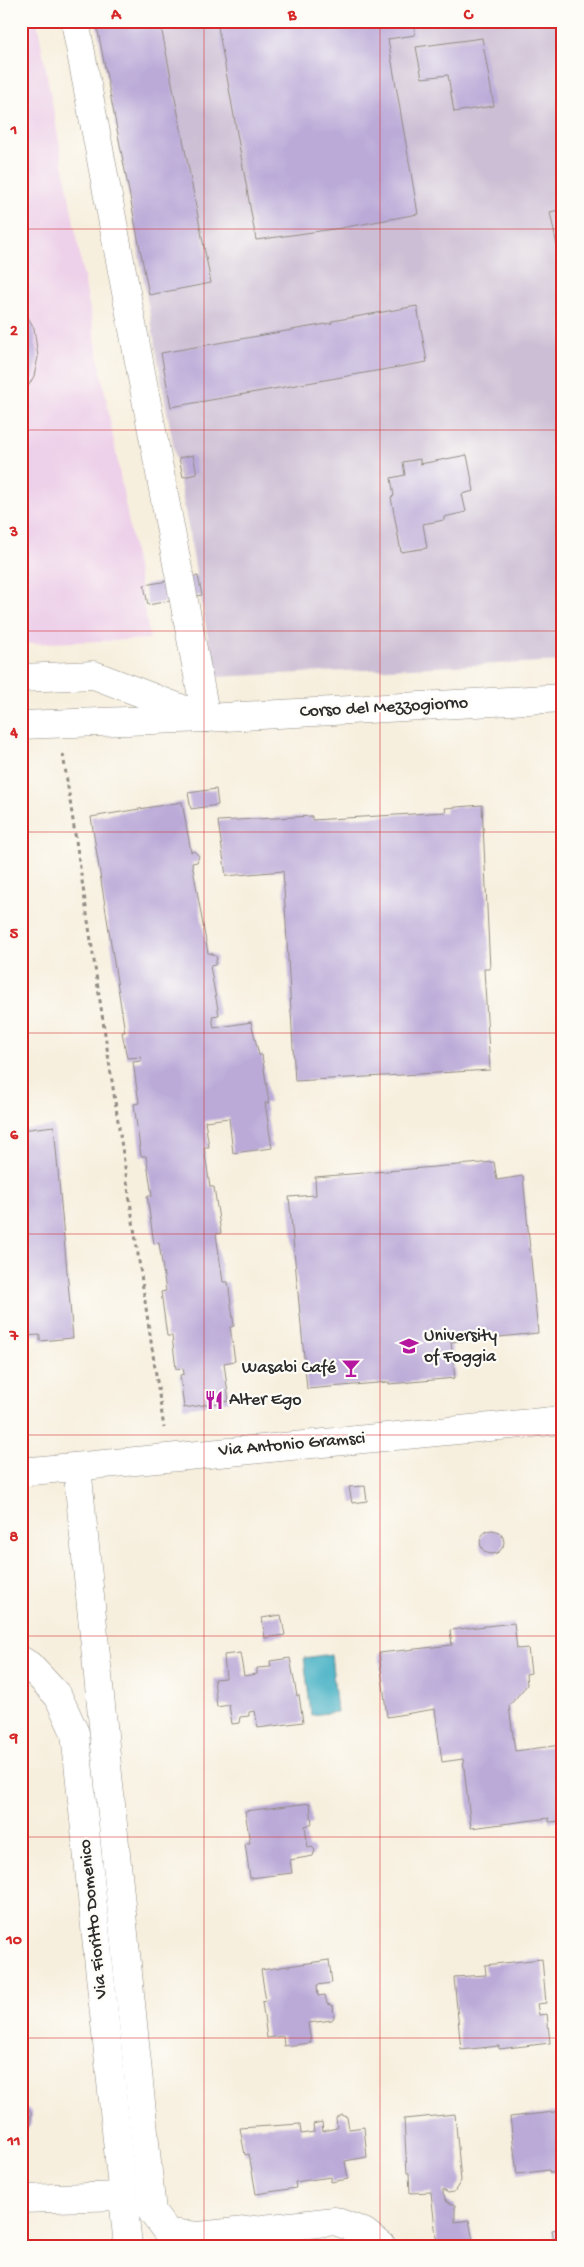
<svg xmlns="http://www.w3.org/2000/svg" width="584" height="2267" font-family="'Gochi Hand',sans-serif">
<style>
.built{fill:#edd0e9}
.industrial{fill:#ccbed4}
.water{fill:#45b0c4;stroke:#386e78}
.building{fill:#bbaad8}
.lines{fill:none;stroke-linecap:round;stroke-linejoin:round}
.minor-casing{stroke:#918d84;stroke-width:29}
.major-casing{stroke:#918d84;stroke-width:29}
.path{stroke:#918d84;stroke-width:3;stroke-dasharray:4 4;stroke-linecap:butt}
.minor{stroke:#fff;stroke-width:28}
.major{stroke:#fff;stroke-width:28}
.grid{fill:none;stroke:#d62828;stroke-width:1;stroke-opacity:0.55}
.labels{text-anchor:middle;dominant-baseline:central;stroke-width:4.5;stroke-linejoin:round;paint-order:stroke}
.street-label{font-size:18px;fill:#2b2b2b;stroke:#fdfcf7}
.poi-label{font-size:18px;fill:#2b2b2b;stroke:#fdfcf7;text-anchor:start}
.neatline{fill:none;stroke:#d62828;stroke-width:2}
.grid-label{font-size:16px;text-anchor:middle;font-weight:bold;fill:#d62828}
</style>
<rect width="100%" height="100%" fill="#fdfcf7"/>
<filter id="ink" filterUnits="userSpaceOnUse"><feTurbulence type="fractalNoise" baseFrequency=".02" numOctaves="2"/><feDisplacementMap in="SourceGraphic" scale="10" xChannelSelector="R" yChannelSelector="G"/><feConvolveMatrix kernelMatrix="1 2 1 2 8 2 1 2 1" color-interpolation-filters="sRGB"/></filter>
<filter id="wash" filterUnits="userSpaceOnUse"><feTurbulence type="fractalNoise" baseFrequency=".0096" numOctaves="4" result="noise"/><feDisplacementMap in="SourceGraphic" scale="20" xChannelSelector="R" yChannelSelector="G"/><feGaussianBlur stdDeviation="1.12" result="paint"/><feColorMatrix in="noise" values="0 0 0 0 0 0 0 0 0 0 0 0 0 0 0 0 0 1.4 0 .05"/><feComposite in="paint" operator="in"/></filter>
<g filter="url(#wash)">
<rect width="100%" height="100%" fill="#f7efde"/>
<path class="built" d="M21,21h16l113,618 -129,5z"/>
<path class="industrial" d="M97,21h466v640l-348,16z"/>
<path class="water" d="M331,1654l6,58 -26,3 -7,-57z"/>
<g id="blocks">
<g class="building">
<path d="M96,21h64l51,262 -62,12z"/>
<path d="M217,21h196l2,14 -27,4 30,175 -77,14 -85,12z"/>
<path d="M482,38l12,68 -40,6 -6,-37 -26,3 -6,-31z"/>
<path d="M563,209v60l-1,1 -12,-58z"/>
<path d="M21,305l13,23 4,29 -4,19 -13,23z"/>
<path d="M417,306l10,56 -256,45 -10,-54 171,-30v-2z"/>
<path d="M193,455l4,19 -14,3 -4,-19z"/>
<path d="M467,455l7,36 -12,3 4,18 -22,5v3l-21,4 4,24 -26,4 -10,-55 3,-1 -3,-18 14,-3 -2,-13 17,-3v5z"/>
<path d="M198,576l4,19 -54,10 -4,-20z"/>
<path d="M216,789l2,16 -27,4 -3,-16z"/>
<path d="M182,802l9,50 3,-1 5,5 -2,6 -5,1 16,90 5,1 4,4 -2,7 -5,1 9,49 -7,1 2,12 37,-6 8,33h3l7,48h-4l7,45 -39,5 -4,-35 -24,3 4,26h-5l6,40h4l7,46 -5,1 7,48h5l6,44 -4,1 5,34 -11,2 5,38 -45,7 -4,-33 4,-1 -1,-6 -7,1 -4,-33h-5l-6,-44 5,-1 -7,-48 -5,1 -7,-48h5l-6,-40h-5l-7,-52 5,-1 -6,-41 8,-1v-4l-14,1 -5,-26h3l-34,-215z"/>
<path d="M482,805l8,164h-6l6,101 -195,11 -12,-210 -57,5 -8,-55 94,-5v4l134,-8 -1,-4z"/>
<path d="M54,1126l19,212 -33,3v-6l-19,1v-206z"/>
<path d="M494,1162l3,18 26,-4 15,157 -87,9 4,36 -66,6v-2l-82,7 -18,-192 27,-2 -1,-18z"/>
<path d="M365,1486l2,15 -15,2 -3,-16z"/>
<circle cx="492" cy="1542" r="12"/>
<path d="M281,1615l4,20 -20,3 -3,-20z"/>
<path d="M514,1623l3,26 11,-1 3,25 -5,1 1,11 -18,21 6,45 46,-6 2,76 -14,1v-4l-78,10 -8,-69 -21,3 -7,-53 -48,8 -8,-64 73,-8 -2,-15z"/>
<path d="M240,1653l4,23 13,-2v-6l14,-1 -1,-6 20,-3 7,38 2,-1 4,27 -45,6 -3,-17 -6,1v4l-9,1 -1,6 -7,1 -3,-19 -12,2 -3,-28 12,-1 -2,-23z"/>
<path d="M310,1803l2,21 -7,2 3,22 4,-1 3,3 -2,6 -23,4 2,13 -42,5 -5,-35h5l-5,-32z"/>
<path d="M542,1959l4,44 -9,1 2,11 8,-1 3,29 -51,6v-3l-38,4 -7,-73 32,-2 -1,-10z"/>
<path d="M329,1960l3,23 -15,2 1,11 7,-1 2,9 6,2 1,11 -2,3 -24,3 3,20 -27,3 -1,-10 -16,2 -5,-36 4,-1 -5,-31z"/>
<path d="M21,2108h6l4,4v12l-4,6h-6z"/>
<path d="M563,2111v61l-13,1 -1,-3 -32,4 -7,-57z"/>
<path d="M455,2114l6,67 -7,11 -6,1 -5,-3v4l4,8 8,3v17l14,-2 5,26h-37l-6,-54 -21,1 -1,-20h-2l-3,-54z"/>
<path d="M342,2115l5,2 2,12 15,-2 3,30 -22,4 3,18 -17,3v-5l-36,5 1,6 -40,6 -7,-40 -4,1 -5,-27 60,-4 1,10 13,-2 -1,-8 9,-2 1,9 14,-3 -1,-10z"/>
<path d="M563,2228v18h-8l-3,-16z"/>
</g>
</g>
</g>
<g filter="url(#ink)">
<use href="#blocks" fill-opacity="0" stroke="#918d84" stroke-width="1"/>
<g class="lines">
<g class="minor-casing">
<g id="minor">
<path d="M75,21l131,697"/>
<path d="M21,678l73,-3 112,43"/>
<path d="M77,1467l75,745 16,21 31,3 136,-15 29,11 18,14"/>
<path d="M21,1472l542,-52"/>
<path d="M21,1660l8,5 29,31 17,37 53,513"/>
<path d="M21,2199l101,-3"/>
</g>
</g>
<g class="major-casing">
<path id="major" d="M21,725l185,-7 357,-20"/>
</g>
<path class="path" d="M63,754l101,674"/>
<use href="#minor" class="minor"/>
<use href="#major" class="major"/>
</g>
</g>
<path class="grid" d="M204,21v2225M380,21v2225M21,229h542M21,430h542M21,631h542M21,832h542M21,1033h542M21,1234h542M21,1435h542M21,1636h542M21,1837h542M21,2038h542"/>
<defs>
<g id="university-bare" transform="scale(1.5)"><path d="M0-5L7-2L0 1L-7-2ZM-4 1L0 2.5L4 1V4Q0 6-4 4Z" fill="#b5179e" stroke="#fdfcf7" stroke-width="2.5" paint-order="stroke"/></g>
<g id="bar-bare" transform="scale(1.5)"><path d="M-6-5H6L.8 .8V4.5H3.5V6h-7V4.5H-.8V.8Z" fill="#b5179e" stroke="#fdfcf7" stroke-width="2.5" paint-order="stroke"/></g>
<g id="restaurant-bare" transform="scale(1.5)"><path d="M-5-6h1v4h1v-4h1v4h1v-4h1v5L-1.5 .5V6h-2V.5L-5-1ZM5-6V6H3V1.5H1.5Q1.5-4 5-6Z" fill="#b5179e" stroke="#fdfcf7" stroke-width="2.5" paint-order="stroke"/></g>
</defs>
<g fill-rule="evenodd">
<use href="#university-bare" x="409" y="1346"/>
<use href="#bar-bare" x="351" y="1368"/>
<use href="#restaurant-bare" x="214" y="1400"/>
</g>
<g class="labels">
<g class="street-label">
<text transform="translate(384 708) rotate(-3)">Corso del Mezzogiorno</text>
<text transform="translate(292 1445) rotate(-5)">Via Antonio Gramsci</text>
<text transform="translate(94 1919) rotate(-96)">Via Fioritto Domenico</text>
</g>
<g class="poi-label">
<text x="424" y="1336">University<tspan x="424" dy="21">of Foggia</tspan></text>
<text x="336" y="1368" text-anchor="end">Wasabi Café</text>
<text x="229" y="1400">Alter Ego</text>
</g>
</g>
<rect width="584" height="2267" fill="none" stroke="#fdfcf7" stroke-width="55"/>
<rect x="28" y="28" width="528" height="2212" class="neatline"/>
<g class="grid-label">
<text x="116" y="19">A</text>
<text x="292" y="19">B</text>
<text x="468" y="19">C</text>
<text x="14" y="134">1</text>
<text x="14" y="335">2</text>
<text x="14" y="536">3</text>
<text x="14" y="737">4</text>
<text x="14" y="938">5</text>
<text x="14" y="1139">6</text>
<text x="14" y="1340">7</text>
<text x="14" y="1541">8</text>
<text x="14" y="1742">9</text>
<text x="14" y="1944">10</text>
<text x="14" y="2145">11</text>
</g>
</svg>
